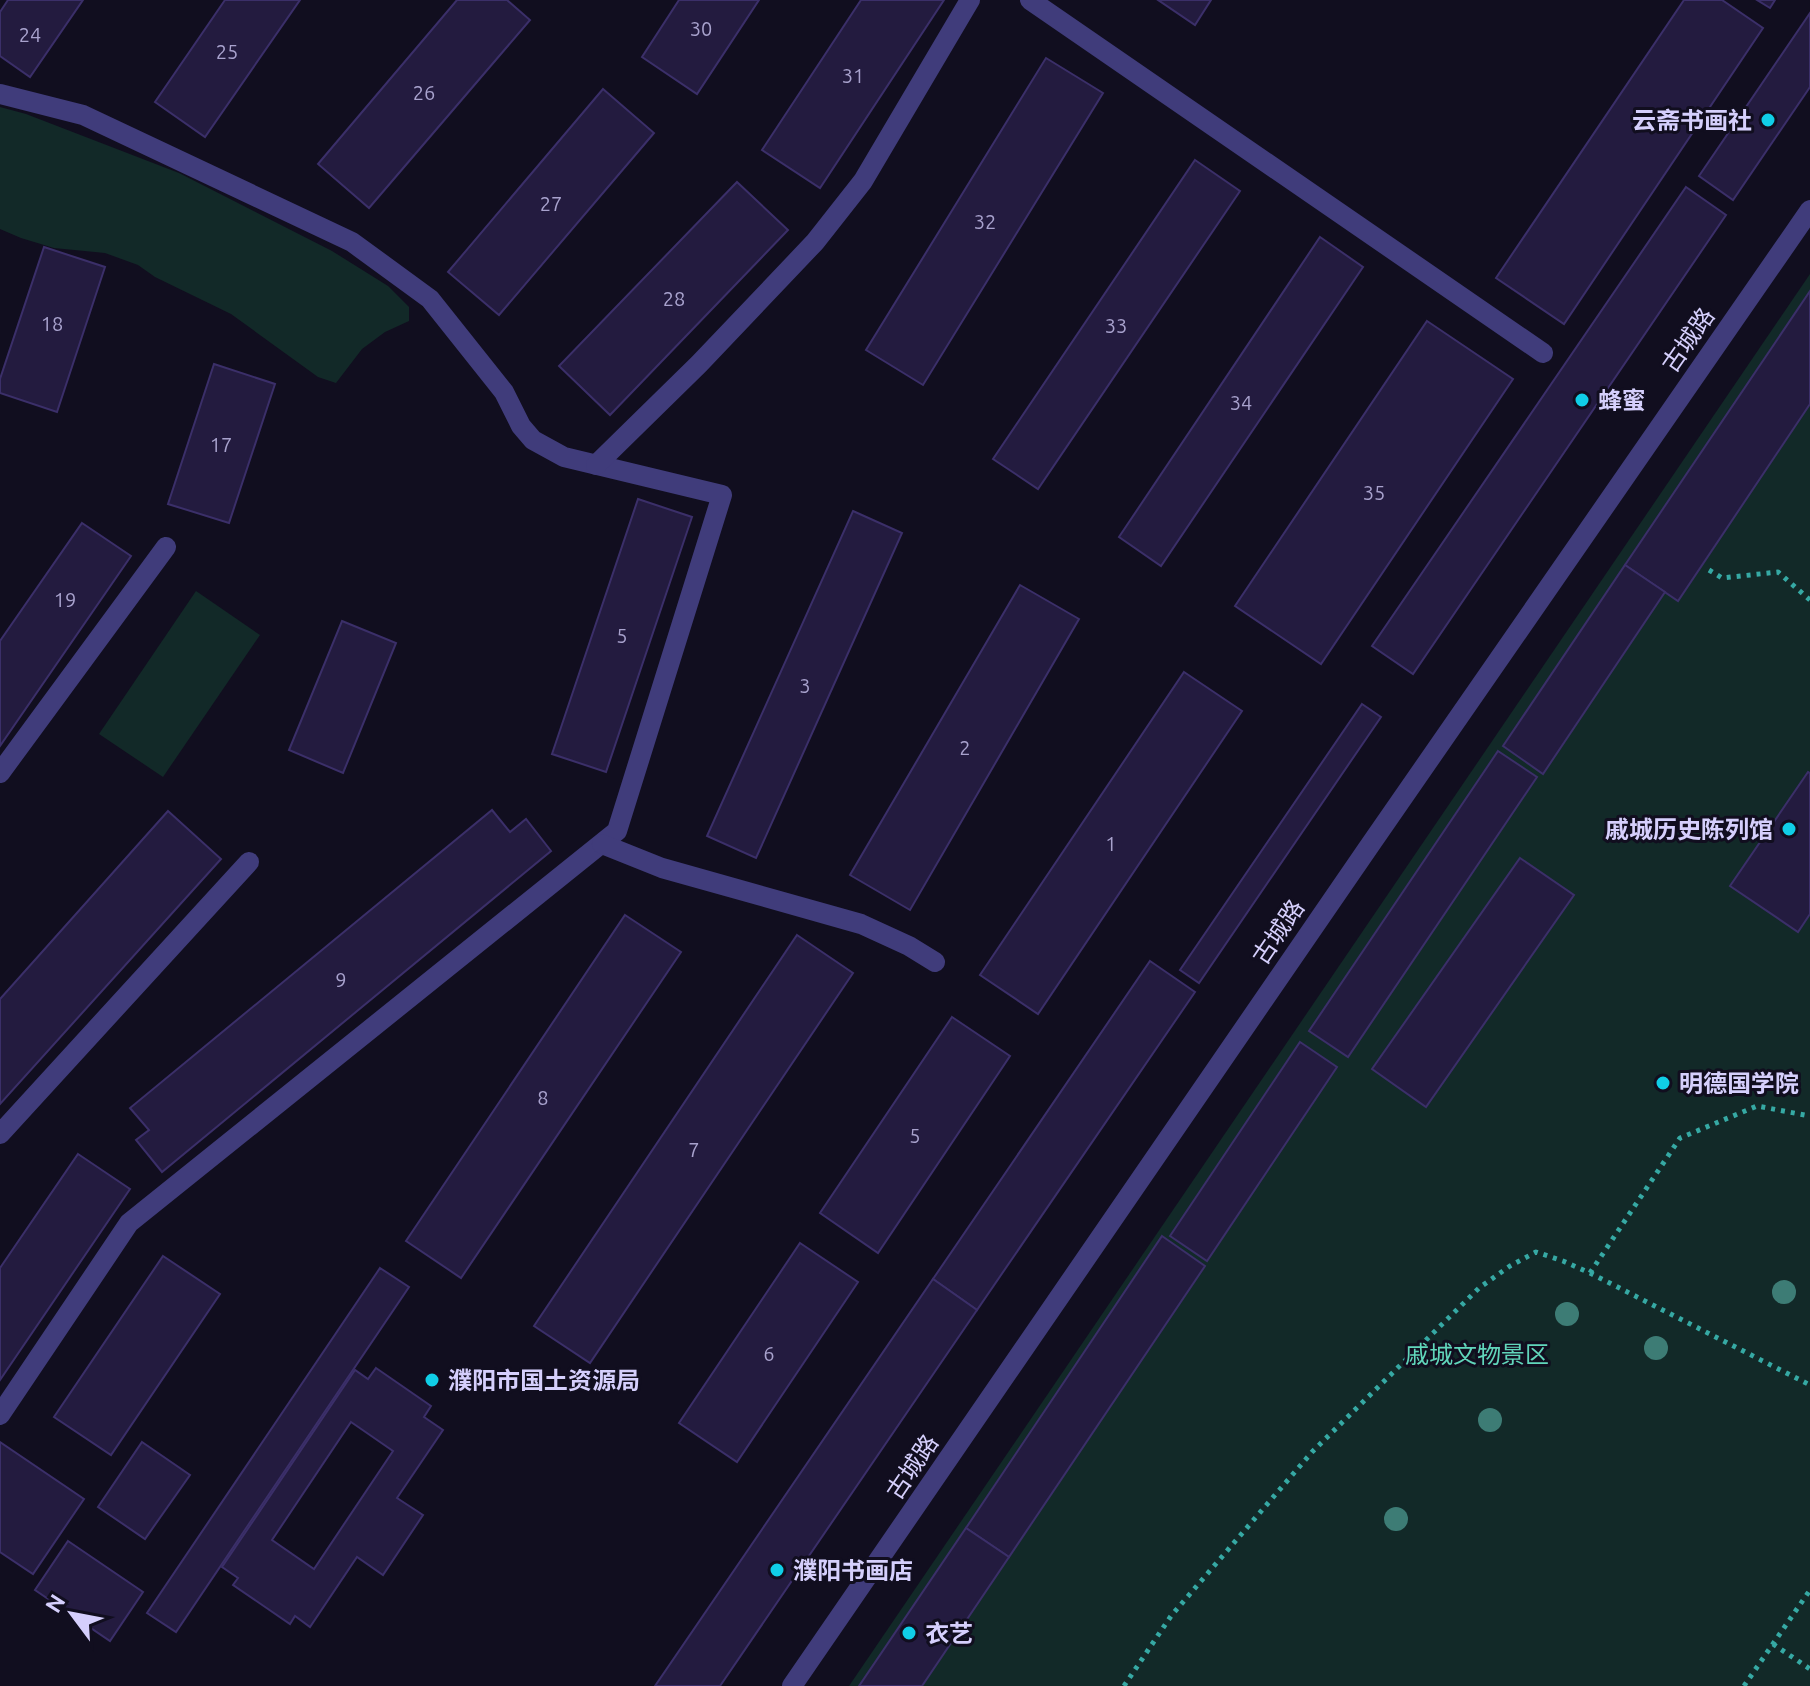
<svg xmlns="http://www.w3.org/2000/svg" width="1810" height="1686" font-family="Ubuntu,'Noto Sans SC',sans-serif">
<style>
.green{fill:#122928}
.building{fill:#231b3f;stroke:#3b2f69;stroke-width:2;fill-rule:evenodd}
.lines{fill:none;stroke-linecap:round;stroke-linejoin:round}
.path{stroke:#36a9a4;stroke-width:5;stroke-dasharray:4 6;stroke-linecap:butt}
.minor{stroke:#403c7b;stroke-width:20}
.tree{fill:#3d7c75}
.poi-dot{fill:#10cee7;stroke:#110e1f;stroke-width:3}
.labels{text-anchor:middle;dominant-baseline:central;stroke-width:6;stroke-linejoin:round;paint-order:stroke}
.number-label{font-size:20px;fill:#a8a2cd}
.poi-label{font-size:24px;font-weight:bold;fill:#d5cffc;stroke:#110e1f;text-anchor:start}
.street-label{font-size:24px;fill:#d5cffc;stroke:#110e1f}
.park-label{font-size:24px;fill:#61d6bb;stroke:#110e1f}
</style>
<rect width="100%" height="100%" fill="#110e1f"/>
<g class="green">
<path d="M0,107l26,7 153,59 153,78 56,35 21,21v14l-24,11 -23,17 -26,34 -18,-6 -87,-63 -76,-37 -17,-12 -33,-12 -51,-5 -33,-10 -21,-9z"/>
<path d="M1810,274v1412h-961z"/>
<path d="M196,591l64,44 -97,142 -64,-43z"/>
</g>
<g class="building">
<path d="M8,0h75l-53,77 -30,-21v-44z"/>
<path d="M225,0h75l-95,137 -50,-35z"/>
<path d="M457,0h50l23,20 -161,188 -51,-44z"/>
<path d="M679,0h80l-62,94 -55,-37z"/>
<path d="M861,0h83l-124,188 -58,-38z"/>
<path d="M1158,0h53l-16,25z"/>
<path d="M1684,0h38l41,28 -199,296 -68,-46z"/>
<path d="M1757,0h18l-5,8z"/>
<path d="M1810,13v74l-77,113 -34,-24z"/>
<path d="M1046,58l57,35 -180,292 -57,-35z"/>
<path d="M603,89l51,44 -155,182 -51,-43z"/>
<path d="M1195,160l45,31 -202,298 -45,-30z"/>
<path d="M737,182l51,48 -178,185 -51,-49z"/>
<path d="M1686,187l40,28 -313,459 -41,-28z"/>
<path d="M1320,237l43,30 -202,299 -42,-29z"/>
<path d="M44,247l61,20 -48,145 -57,-19v-14z"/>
<path d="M1810,291v113l-132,197 -53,-36z"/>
<path d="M1427,321l86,58 -192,285 -86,-58z"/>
<path d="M214,364l61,20 -46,139 -61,-19z"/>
<path d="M638,499l54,18 -86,255 -54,-18z"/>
<path d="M853,511l49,22 -146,325 -49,-22z"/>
<path d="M82,523l49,33 -131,190v-105z"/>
<path d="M1625,565l40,27 -122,182 -40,-28z"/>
<path d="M1020,585l59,34 -169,291 -60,-35z"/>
<path d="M342,621l54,22 -53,130 -54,-23z"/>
<path d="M1184,672l58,39 -204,303 -58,-39z"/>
<path d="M1362,704l19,13 -182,266 -19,-13z"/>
<path d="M1498,751l39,26 -189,280 -39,-26z"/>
<path d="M1808,772l2,1v141l-12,18 -68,-46z"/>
<path d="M492,810l18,22 16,-13 25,32 -389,321 -26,-32 13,-10 -19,-22z"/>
<path d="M168,811l53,48 -221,245v-105z"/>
<path d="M1520,858l54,37 -148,212 -54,-38z"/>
<path d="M625,915l56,37 -220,326 -55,-37z"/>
<path d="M797,935l56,38 -263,390 -56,-37z"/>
<path d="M1150,961l45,31 -218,318 -44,-31z"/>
<path d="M952,1017l58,39 -132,197 -58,-40z"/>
<path d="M1300,1042l37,25 -130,194 -37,-25z"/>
<path d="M78,1154l52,35 -130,191v-112z"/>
<path d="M1162,1236l43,30 -196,291 -43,-29z"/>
<path d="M800,1243l58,39 -121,180 -58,-39z"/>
<path d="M163,1256l57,38 -109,161 -57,-38z"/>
<path d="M380,1268l29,19 -233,345 -29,-19z"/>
<path d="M933,1279l44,31 -257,376h-65z"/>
<path d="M376,1368l55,38 -7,11 19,13 -46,68 26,17 -40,60 -26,-18 -47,70 -15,-11 -5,8 -57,-39 5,-7 -16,-11 133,-197 13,9zM351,1422l42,29 -79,118 -42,-29z"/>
<path d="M0,1442l84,57 -51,75 -33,-22z"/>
<path d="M142,1442l48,33 -45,64 -47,-32z"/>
<path d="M966,1528l43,29 -87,129h-63z"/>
<path d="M68,1541l75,51 -33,49 -75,-51z"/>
</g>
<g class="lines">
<g class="path">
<path d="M1709,570l13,8 56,-6 32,28"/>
<path d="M1590,1273l90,-135 77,-32 53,10"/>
<path d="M1773,1644l37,25"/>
<path d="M1124,1686l47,-70 141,-164 167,-164 31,-22 26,-14 27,9 27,12 220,112"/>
<path d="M1744,1686l66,-96"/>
</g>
<g class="minor">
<path d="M1030,0l513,353"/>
<path d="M0,94l83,21 269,127 78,57 74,93 17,34 12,14 31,17 158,38 -105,336 -488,392 -129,192"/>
<path d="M596,465l103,-101 116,-122 48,-61 107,-181"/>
<path d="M0,773l166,-226"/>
<path d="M602,844l60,24 199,56 48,22 26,16"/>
<path d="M0,1134l249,-272"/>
<path d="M792,1686l576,-838 442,-638"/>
</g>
</g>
<g class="tree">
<circle cx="1784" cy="1292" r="12"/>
<circle cx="1567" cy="1314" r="12"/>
<circle cx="1656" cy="1348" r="12"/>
<circle cx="1490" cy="1420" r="12"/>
<circle cx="1396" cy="1519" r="12"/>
</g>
<g class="poi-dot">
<circle cx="1768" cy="120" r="8"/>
<circle cx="1582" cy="400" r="8"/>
<circle cx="1789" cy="829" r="8"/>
<circle cx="1663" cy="1083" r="8"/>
<circle cx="432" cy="1380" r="8"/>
<circle cx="777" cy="1570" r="8"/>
<circle cx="909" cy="1633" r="8"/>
</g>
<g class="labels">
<g class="number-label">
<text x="701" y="28">30</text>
<text x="30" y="34">24</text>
<text x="227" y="51">25</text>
<text x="853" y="75">31</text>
<text x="424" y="92">26</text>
<text x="551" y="203">27</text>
<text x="985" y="221">32</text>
<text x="674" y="298">28</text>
<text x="52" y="323">18</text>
<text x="1116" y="325">33</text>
<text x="1241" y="402">34</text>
<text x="221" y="444">17</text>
<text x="1374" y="492">35</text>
<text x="65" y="599">19</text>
<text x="622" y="635">5</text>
<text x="805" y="685">3</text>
<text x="965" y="747">2</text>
<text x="1111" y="843">1</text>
<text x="341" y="979">9</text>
<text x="543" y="1097">8</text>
<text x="915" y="1135">5</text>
<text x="694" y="1149">7</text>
<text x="769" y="1353">6</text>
</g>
<g class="poi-label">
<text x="1752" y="120" text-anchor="end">云斋书画社</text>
<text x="1598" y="400">蜂蜜</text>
<text x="1773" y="829" text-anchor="end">戚城历史陈列馆</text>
<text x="1679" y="1083">明德国学院</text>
<text x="448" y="1380">濮阳市国土资源局</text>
<text x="793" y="1570">濮阳书画店</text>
<text x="925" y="1633">衣艺</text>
</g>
<g class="street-label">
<text transform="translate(1688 340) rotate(-55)">古城路</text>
<text transform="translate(1278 932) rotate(-56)">古城路</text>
<text transform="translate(912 1467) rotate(-56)">古城路</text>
</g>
<g class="park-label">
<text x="1477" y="1354">戚城文物景区</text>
</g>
</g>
<g transform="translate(72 1614) rotate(302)" stroke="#110e1f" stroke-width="6" paint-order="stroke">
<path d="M0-6L14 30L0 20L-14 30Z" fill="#d5cffc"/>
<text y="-12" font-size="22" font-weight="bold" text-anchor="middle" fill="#d5cffc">N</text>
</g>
</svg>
